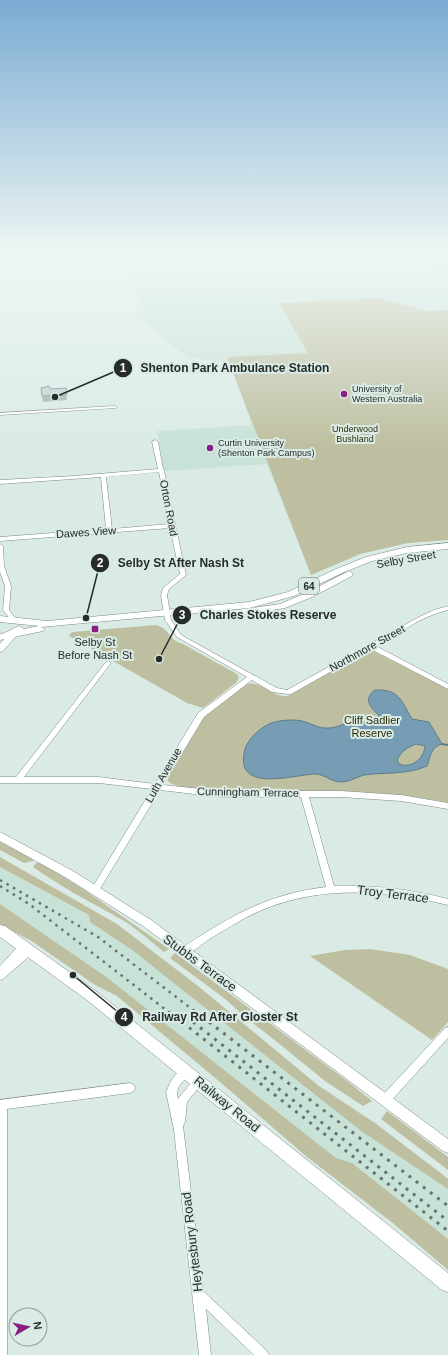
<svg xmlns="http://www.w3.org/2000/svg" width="448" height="1355" font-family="Arial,sans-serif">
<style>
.built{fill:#c8e2d8}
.green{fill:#bebfa0}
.water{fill:#769db4;stroke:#5e7b8b;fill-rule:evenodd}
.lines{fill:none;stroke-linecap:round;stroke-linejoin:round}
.stream{stroke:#5e7b8b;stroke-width:2}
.street-casing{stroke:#7a8a84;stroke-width:1}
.secondary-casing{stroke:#7a8a84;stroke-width:1}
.primary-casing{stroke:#7a8a84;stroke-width:1}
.street{fill:#fff;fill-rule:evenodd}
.secondary{fill:#fff;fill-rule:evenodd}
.primary{fill:#fff;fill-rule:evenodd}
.rail-far1{stroke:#69736f;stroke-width:2.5;stroke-dasharray:2.5 5;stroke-linecap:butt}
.rail{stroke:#69736f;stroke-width:3;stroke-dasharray:3 6;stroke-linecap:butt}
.wall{fill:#a4b5b5}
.building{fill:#bfd2d3;stroke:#869394}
.poi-dot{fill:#891e84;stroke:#daebe5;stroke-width:1.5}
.labels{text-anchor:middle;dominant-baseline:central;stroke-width:4;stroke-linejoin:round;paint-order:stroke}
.far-poi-label{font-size:9px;fill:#262c2a;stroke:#daebe5;text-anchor:start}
.far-park-label{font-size:9px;fill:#2d2d0b;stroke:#daebe5}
.shield{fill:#daebe5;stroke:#5c6562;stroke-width:1}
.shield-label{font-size:10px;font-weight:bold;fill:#262c2a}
.street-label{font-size:11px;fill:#262c2a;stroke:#daebe5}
.poi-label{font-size:11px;fill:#262c2a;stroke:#daebe5}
.park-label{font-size:11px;fill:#2d2d0b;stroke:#daebe5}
.near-street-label{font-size:13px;fill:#262c2a;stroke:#daebe5}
.leader{fill:none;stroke:#262c2a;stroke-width:1.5}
.callout-dot{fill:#262c2a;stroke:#daebe5;stroke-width:1.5}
.mark-label{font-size:12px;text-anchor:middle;font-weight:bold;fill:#fff}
.callout-label{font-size:12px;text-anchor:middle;font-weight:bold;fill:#262c2a;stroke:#daebe5;stroke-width:4;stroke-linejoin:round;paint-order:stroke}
</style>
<rect width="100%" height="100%" fill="#daebe5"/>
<g class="built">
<path d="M127,257h321v283l-40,3 -48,11 -49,21 -44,-111 -103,7 -7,-40 95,-6 -23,-63 -41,-4 -55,-45 13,-1 -4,-4z"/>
<path d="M0,867l89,48 1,7 42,28 229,181 87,58v50l-96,-76 -16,-5 -231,-182 -105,-72z"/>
</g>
<g class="green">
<path d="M424,257h24v17l-13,-3z"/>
<path d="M377,298l50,13 21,-1v230l-40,3 -48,11 -49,21 -84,-218 81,-4 -29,-50z"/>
<path d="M156,625c13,3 14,16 25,18l56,31 2,3 -2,5 -34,26 -16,-5 -118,-67 3,-4z"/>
<path d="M373,651l75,38v114c-35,-8 -70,-10 -106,-12 -28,-2 -159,7 -174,-10v-5l36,-59 42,-33c16,-4 26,14 42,12l78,-44z"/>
<path d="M0,842l33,17v2l-9,2 -24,-13z"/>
<path d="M0,857l117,67 81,62 121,100 56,37 67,51 6,5v10l-87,-58 -229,-181 -42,-28 -1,-7 -89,-48z"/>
<path d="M36,863h5l39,24 89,62 -5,3c-15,-12 -30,-26 -47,-35 -29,-16 -57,-31 -84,-50z"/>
<path d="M0,904l105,72 231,182 16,5 96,76v31l-54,-46 -87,-67 -87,-75 -103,-86 -22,-11 -62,-43 -33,-18z"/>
<path d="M370,949l40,6 38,14v53l-16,18 -122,-84 35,-6z"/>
<path d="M175,953l171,127 26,21 -9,5 -38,-25 -48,-39 -33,-26 -20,-18 -54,-40z"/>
<path d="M387,1111l61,46v13l-67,-51z"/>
</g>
<path class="water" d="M375,690c24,-1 26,10 37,29l17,3 13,22c-12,4 -11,12 -15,22 -20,9 -42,6 -63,9 -7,2 -15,7 -23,7 -9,0 -17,-8 -26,-8 -23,1 -82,20 -70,-25 3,-10 15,-21 24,-25 9,-4 24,-5 33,-3 8,2 16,7 23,7 12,1 21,-6 32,-8l7,3h9l6,-8c-9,-7 -16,-17 -4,-25zM416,744l9,2c-1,13 -14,23 -26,18l-2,-4c4,-8 10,-13 19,-16z"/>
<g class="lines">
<path class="stream" d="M442,744l6,1"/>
<g class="street-casing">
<g id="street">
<path d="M114,406h2v2l-116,7v-2z"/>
<path d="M155,440l3,2 5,27 2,1 -1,1 22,104 -17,14 -2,6 4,25 10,15 96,53 10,2 132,-73 15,-7 14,-4v4c-26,6 -49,23 -72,36l72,38v5l-77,-40 -80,45h-3l-16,-2 -20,-12 -48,37 -41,68 58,6h120l60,4 47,8v6l-47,-8 -60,-4h-32l25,89c39,-1 76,3 114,13v6c-67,-16 -137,-21 -201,12 -13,7 -26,15 -39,23 -7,5 -15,12 -23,15l-3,-1 -2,-3 2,-3c48,-32 86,-54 144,-61l-25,-90h-80l-61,-7 -62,102 -3,1 -3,-1 -1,-2 1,-2 60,-99 -53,-6h-99v-6h16l90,-115 2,-1 3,2 -87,114h75l56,7 43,-71 49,-36 -70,-40 -12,-17 -4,-25 2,-7 17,-14 -10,-46 -170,13v-4l106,-8 -5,-52 -101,7v-4l74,-4 84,-7 -6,-27zM159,472l10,52 -57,5 -6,-52z"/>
<path d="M0,544l3,2 1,20 7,20 -2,24 7,9 -3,2 -2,-1 -8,-10 2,-24 -5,-14z"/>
<path d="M24,942l3,1 1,4h5l2,3 -2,3 -30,26 -3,1v-14l21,-23z"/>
<path d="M448,1027v11l-59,65 -4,2 -4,-2 -1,-3 1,-3 64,-69z"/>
<path d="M186,1067l4,1 1,3c-5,11 -17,13 -13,28l17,-21 4,-1 4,1 1,3 -17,21 -2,20 -2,4 20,165 64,60 2,4h-15l-48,-46 5,46h-12l-25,-225 -8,-38 6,-13 10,-11z"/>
<path d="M130,1083l4,2 1,3 -1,3 -4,2 -123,16v246h-7v-255z"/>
</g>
</g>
<g class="secondary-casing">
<g id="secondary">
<path d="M14,631l4,3 -15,17 -3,1v-8l11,-12z"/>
<path d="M0,832l73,39 78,49 297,219v14l-5,-2 -300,-225 -78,-49 -65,-36z"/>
</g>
</g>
<g class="primary-casing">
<g id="primary">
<path d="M448,543v6l-41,4 -35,8 -30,12 -48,23 -45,12 -208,19 4,2 -2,2 -43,9v-6c8,-1 12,-6 19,-8l5,3 15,-3 -39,-4v-6l47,5 202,-19 39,-10 48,-23 30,-12 41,-10z"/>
<path d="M349,571l4,3 -1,2 -40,21 -27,11 -62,10 -5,-3 5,-3 57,-8 26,-11z"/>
<path d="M0,925l5,1 92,66 351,281v19l-6,-2 -355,-290 -87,-63z"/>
</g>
</g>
<use href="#street" class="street"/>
<use href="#secondary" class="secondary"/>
<use href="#primary" class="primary"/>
<g class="rail-far1">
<path d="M0,880l98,57 112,86"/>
<path d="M0,886l29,18 154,119"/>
<path d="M185,1016l9,7"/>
</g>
<g class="rail">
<path d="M182,1022l266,209"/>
<path d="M193,1022l255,199"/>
<path d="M209,1022l239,184"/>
</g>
</g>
<path class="wall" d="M41,388l9,1 16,-1 1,12 -24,2z"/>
<path class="building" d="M49,386l1,3 16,-1 1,7 -25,1 -1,-8z"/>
<linearGradient id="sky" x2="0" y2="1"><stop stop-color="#7aabd3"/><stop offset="0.57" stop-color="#eef6f3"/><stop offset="1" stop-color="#eef6f3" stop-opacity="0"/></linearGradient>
<rect width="448" height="447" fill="url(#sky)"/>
<g class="poi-dot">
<circle cx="344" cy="394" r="4"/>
<circle cx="210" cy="448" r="4"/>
<rect x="91" y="625" width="8" height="8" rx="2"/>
</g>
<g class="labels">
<g class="far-poi-label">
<text x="352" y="389">University of<tspan x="352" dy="10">Western Australia</tspan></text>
<text x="218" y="443">Curtin University<tspan x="218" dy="10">(Shenton Park Campus)</tspan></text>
</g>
<g class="far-park-label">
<text x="355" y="429">Underwood<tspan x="355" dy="10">Bushland</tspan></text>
</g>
<rect class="shield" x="299" y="578" width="20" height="16" rx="3"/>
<g class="shield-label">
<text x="309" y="586">64</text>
</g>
<g class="street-label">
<text transform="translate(169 508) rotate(79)">Orton Road</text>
<text transform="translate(86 532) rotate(-4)">Dawes View</text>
<text transform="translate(406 559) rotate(-10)">Selby Street</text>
<text transform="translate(367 648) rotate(-29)">Northmore Street</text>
<text transform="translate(163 775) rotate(-60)">Luth Avenue</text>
<text transform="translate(248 792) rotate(1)">Cunningham Terrace</text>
</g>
<g class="poi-label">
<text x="95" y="642">Selby St<tspan x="95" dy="13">Before Nash St</tspan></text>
</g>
<g class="park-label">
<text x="372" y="720">Cliff Sadlier<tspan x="372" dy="13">Reserve</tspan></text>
</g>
<g class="near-street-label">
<text transform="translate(393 894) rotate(7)">Troy Terrace</text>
<text transform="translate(200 963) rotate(36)">Stubbs Terrace</text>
<text transform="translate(227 1104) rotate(39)">Railway Road</text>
<text transform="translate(192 1242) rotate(-97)">Heytesbury Road</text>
</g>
</g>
<path class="leader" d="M55 397L123 368M86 618L100 563M159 659L182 615M73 975L124 1017"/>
<g class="callout-dot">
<circle cx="55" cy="397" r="4"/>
<circle cx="86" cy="618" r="4"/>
<circle cx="159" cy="659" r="4"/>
<circle cx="73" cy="975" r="4"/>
<circle cx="123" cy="368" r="10"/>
<circle cx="100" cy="563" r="10"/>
<circle cx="182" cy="615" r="10"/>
<circle cx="124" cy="1017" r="10"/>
</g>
<g class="mark-label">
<text x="123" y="372">1</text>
<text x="100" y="567">2</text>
<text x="182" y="619">3</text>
<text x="124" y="1021">4</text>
</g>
<g class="callout-label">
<text x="235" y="372">Shenton Park Ambulance Station</text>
<text x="181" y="567">Selby St After Nash St</text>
<text x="268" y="619">Charles Stokes Reserve</text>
<text x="220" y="1021">Railway Rd After Gloster St</text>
</g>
<g transform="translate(28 1327) rotate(81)"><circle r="19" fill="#daebe5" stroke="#929f9a"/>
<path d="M0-3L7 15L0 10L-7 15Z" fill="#891e84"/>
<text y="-6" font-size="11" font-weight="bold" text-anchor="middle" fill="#262c2a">N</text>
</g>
</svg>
